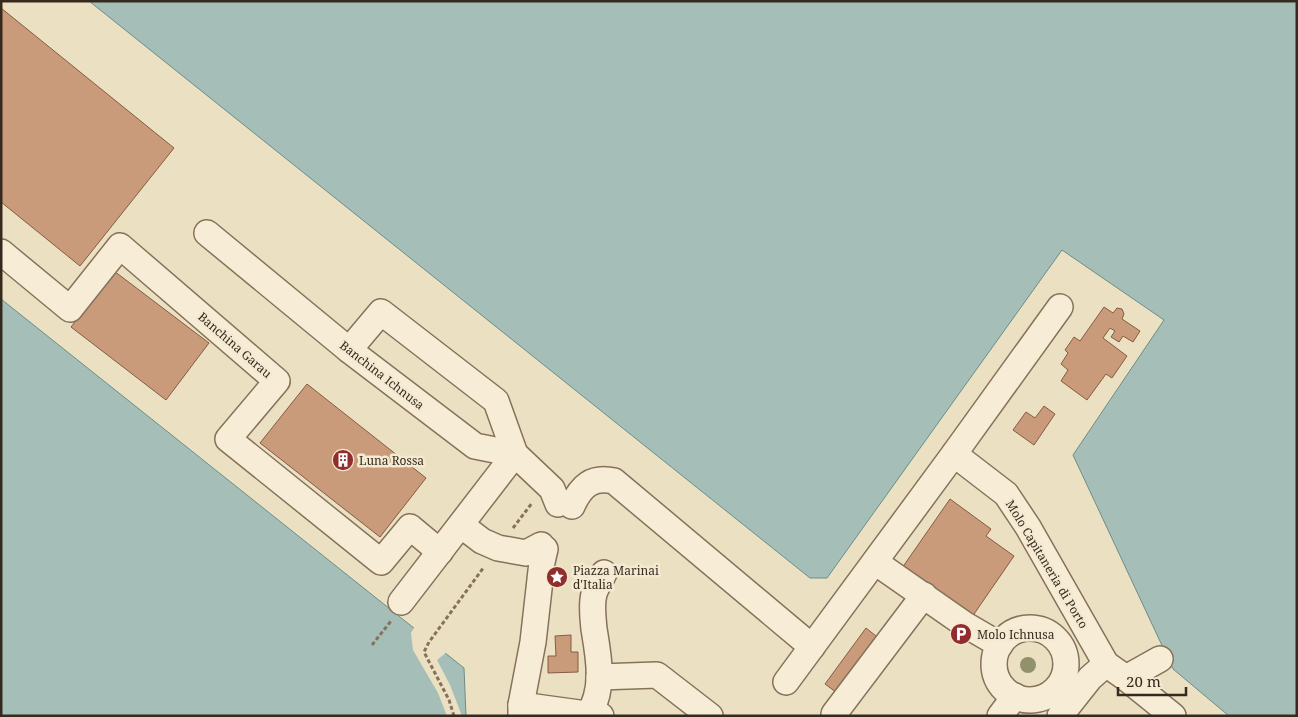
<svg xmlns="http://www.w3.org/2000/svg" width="1298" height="717" font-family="'Noto Serif',serif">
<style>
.water{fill:#a5bfb8;stroke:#6c8d85}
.pier{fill:#ece0c3}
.building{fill:#c99b7a;stroke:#845c41}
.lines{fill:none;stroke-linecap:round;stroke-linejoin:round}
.minor-casing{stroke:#86725b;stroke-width:28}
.path{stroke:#86725b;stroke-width:3;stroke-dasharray:4 2.5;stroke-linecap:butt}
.minor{stroke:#f7edd6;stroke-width:25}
.tree{fill:#91926c}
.labels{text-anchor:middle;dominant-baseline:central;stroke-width:5;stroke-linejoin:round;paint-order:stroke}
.street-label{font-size:12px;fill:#362a1e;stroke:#f4ead2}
.poi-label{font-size:12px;fill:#362a1e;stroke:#f4ead2;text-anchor:start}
</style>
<rect width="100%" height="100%" fill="#ece0c3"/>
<g class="water">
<path d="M89,1h1208v715h-68l-56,-47 -100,-214 91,-135 -102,-70 -235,328h-17z"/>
<path d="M1,299l463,369 2,48h-465z"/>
</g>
<path class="pier" d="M415,626l32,26 -10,8 13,25 12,31h-15l-9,-23 -25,-43 -2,-17z"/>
<g class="building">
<path d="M1,8l173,140 -94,118 -79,-64z"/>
<path d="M114,271l95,72 -43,57 -95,-73z"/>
<path d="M1104,307l9,6 4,-5 5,1 2,5 -2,5 18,12 -7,11 -10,-6 -4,6 -8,-5 4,-6 -5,-3 -7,10 24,18 -15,22 -6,-4 -19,26 -26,-19 7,-11 -7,-6 7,-11 -3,-3 9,-13 6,4z"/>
<path d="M307,384l119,94 -46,59 -120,-94z"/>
<path d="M1044,406l11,8 -21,31 -21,-15 13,-18 9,6z"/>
<path d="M950,499l41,30 -5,7 28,20 -42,61 -70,-49z"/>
<path d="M866,628l15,12 -41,55 -15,-11z"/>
<path d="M571,635v17h7v20l-30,1v-17h8l-1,-20z"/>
</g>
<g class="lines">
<g class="minor-casing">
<g id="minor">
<path d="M207,233l142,117 126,96 40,8 37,35 6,15"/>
<path d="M1,252l69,57 50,-63 157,135 -49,58 153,123 29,-35 30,25"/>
<path d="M349,350l32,-38 115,89 19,53 -114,148"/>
<path d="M954,454l52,40 22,33 78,137 20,14 47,38"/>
<path d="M572,506c9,-20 20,-30 42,-25l198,166"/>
<path d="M461,525l21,16 16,7 28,5 15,-8"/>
<path d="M875,562l89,62 36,21"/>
<circle cx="1030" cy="664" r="36"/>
<path d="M599,677l58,-2 53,41"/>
<path d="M1126,678l34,-19"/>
<path d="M786,682l168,-228 106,-147"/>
<path d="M521,705l80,11"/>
<path d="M834,714l90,-119"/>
<path d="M521,716v-11l12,-63 9,-80 3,-13"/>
<path d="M588,716c17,-27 11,-57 6,-87 -1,-11 -3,-24 0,-35 2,-7 7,-14 10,-21"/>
<path d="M1000,716l15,-20"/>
<path d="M1060,716l30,-38 16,-14"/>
</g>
</g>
<g class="path">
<path d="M513,528l19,-25"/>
<path d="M372,645l19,-24"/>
<path d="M454,716l-5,-16 -25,-48 5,-10 55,-75"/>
</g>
<use href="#minor" class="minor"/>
</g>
<circle class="tree" cx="1028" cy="665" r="8"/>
<defs>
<g id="building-disc" transform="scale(1.125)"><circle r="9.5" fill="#922d2d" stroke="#f4ead2"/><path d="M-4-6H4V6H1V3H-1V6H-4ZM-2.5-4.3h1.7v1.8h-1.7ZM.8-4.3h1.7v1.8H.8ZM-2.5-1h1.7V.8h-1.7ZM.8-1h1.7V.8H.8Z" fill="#fff"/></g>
<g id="sight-disc" transform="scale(1.125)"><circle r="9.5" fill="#922d2d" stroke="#f4ead2"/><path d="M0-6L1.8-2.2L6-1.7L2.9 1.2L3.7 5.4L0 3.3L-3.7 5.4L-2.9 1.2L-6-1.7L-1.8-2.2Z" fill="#fff"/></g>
<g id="parking-disc" transform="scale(1.125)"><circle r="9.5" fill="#922d2d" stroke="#f4ead2"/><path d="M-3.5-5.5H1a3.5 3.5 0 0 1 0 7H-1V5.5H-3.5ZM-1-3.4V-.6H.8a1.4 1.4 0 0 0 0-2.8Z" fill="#fff"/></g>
</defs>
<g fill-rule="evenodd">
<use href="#building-disc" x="343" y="460"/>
<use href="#sight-disc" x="557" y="577"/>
<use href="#parking-disc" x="961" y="634"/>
</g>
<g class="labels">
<g class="street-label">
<text transform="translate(235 345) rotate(41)">Banchina Garau</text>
<text transform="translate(382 375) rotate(38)">Banchina Ichnusa</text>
<text transform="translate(1047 564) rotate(59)">Molo Capitaneria di Porto</text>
</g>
<g class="poi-label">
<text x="359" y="460">Luna Rossa</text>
<text x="573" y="570">Piazza Marinai<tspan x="573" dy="14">d'Italia</tspan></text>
<text x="977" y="634">Molo Ichnusa</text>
</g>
</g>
<rect width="1298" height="717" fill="none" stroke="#362a1e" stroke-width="5"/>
<path d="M1118 687v8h68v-8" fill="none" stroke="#362a1e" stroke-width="2.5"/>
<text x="1126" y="687" font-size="15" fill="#362a1e" stroke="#f4ead2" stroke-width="4" paint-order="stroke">20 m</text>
</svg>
